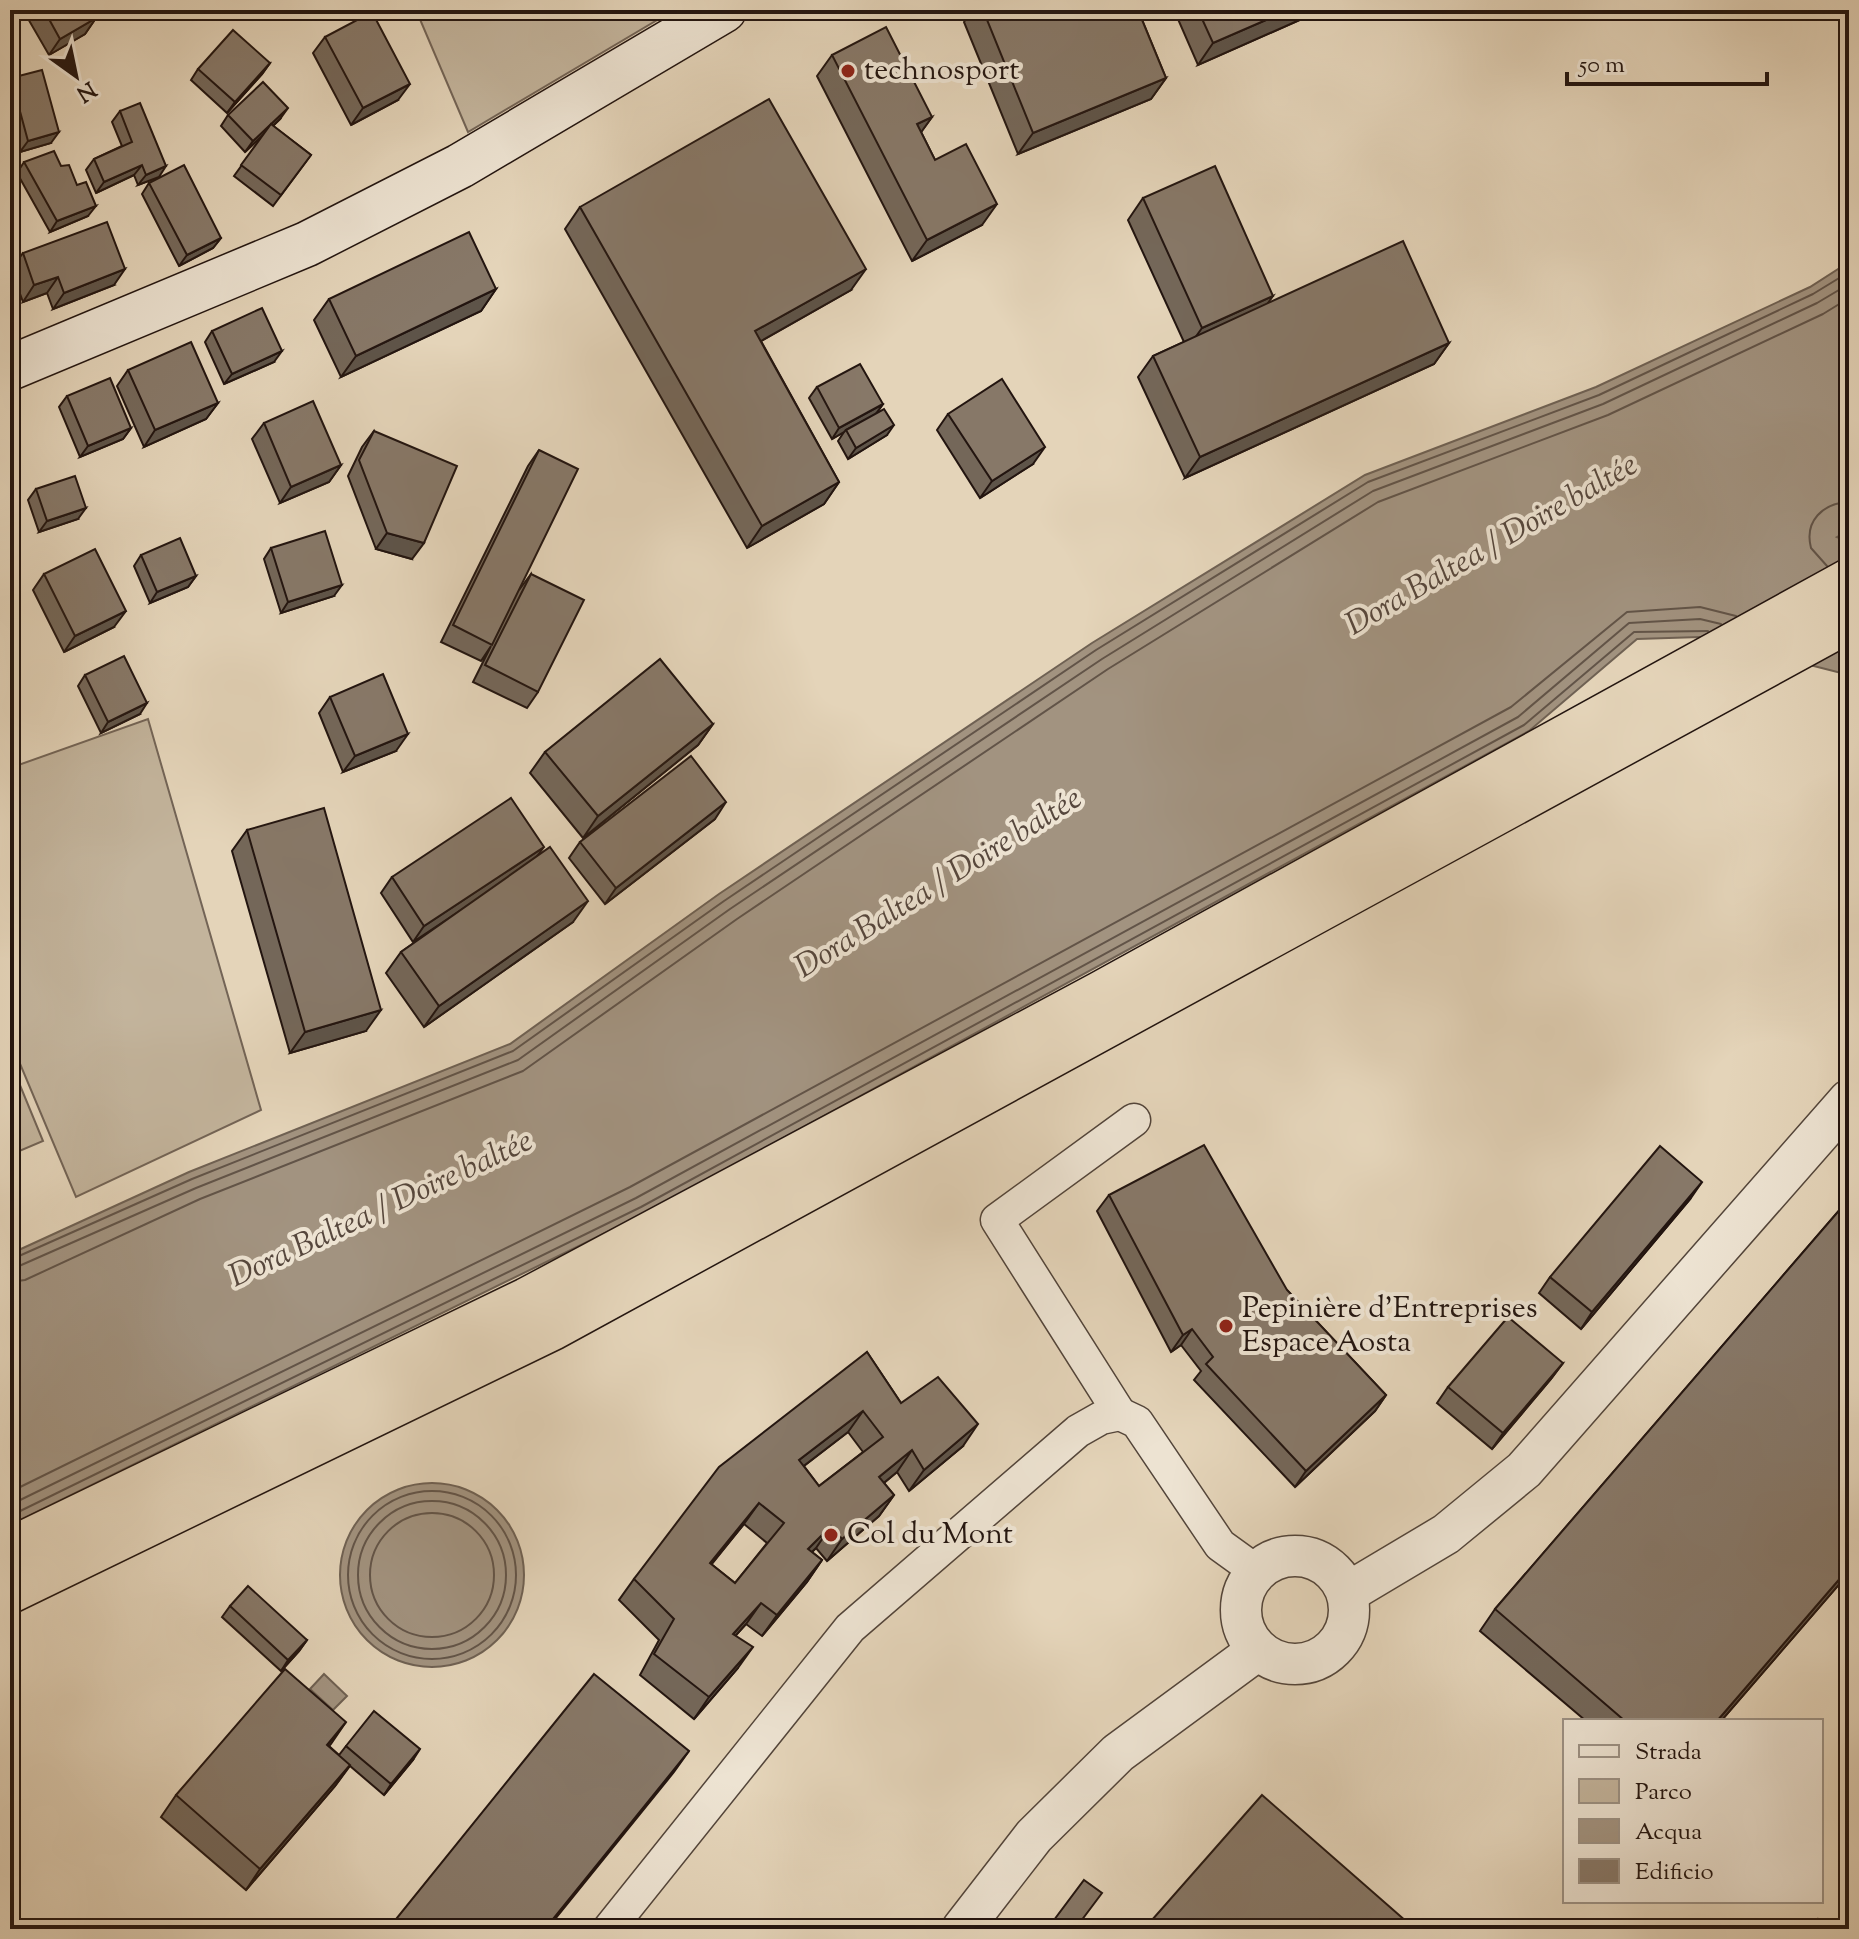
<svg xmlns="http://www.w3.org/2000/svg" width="1859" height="1939" font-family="'Sorts Mill Goudy',serif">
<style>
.green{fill:#c3b49c;stroke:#736456;stroke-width:2}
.water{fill:#a29380;stroke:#6f6153;stroke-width:2}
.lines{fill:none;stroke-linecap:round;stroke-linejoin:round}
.shore{stroke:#625448;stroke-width:2}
.minor-casing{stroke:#53453a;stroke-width:35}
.tertiary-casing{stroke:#53453a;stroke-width:43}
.secondary-casing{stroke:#231510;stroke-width:47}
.motorway-casing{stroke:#231510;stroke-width:47}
.minor{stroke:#ede3d2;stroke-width:32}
.tertiary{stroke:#ede3d2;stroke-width:40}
.secondary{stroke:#ede3d2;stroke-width:44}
.motorway{stroke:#e4d4b9;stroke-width:44}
.wall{fill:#746759;stroke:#231510;stroke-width:2;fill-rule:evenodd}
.shaded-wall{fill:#5e5449;stroke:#231510;stroke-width:2}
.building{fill:#877868;stroke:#231510;stroke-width:2;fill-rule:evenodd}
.poi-dot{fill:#8f2418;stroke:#ede3d2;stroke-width:3}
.labels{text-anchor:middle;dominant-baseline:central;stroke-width:8;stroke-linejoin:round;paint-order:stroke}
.poi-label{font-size:30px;fill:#231510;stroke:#ede3d2;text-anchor:start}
.water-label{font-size:32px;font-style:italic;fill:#56473d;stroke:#ede3d2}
</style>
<rect width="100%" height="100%" fill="#e4d4b9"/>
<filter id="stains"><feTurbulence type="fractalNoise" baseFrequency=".0025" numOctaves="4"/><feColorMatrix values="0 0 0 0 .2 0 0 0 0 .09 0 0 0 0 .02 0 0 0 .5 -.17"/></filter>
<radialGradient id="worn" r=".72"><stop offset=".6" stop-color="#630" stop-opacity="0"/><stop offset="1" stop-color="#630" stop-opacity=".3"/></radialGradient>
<g class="green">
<path d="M416,10h258l-206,122z"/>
<path d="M148,719l113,391 -185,87 -66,-157v-272z"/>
<path d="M10,1061l33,80 -33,14z"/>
</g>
<g class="water">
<path d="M1849,262v268l-12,7 12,5v133l-149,-38 -63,2 -108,92 -885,483 -634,311v-271l179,-82 321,-128 209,-150 373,-251 273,-168 231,-88 214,-100z"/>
<circle cx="432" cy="1575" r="92"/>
<path d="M324,1674l23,22 -14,14 -23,-21z"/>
</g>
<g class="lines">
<g class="shore">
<path d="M1827,566l-16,-18c-7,-27 12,-45 38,-46"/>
<path d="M10,1260l182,-81 321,-128 211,-150 372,-251 272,-168 231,-87 214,-101 36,-22"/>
<path d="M10,1270l186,-82 322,-128 212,-151 372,-250 271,-168 230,-87 214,-101 32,-19"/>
<path d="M10,1282l15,-2 175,-81 323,-128 214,-152 371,-250 270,-167 230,-87 215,-101 26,-16"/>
<circle cx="432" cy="1575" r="84"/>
<path d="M10,1492l620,-305 881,-480 116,-95 73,-5 36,9"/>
<circle cx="432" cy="1575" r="74"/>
<path d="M10,1505l626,-307 882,-481 111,-94 71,-4 21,5"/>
<circle cx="432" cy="1575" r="62"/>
<path d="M10,1516l631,-309 883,-482 110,-93 74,-1"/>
</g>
<g class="minor-casing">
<g id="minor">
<path d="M1120,1414l17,8 83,123 36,26"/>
<path d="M609,1929l241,-301 228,-197 23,-13 19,-4 -123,-194 137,-100"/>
</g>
</g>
<g class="tertiary-casing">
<g id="tertiary">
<circle cx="1295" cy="1610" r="54"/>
<path d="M1347,1593l99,-59 78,-64 325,-370"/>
<path d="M962,1929l72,-93 84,-83 140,-103"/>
</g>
</g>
<g class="secondary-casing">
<path id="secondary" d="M10,368l297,-124 153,-78 264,-156"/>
</g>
<g class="motorway-casing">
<g id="motorway">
<path d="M10,1550l517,-250 573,-306 749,-413"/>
<path d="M10,1591l542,-263 1297,-708"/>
</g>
</g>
<use href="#minor" class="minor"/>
<use href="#tertiary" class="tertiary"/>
<use href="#secondary" class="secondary"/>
<use href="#motorway" class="motorway"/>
</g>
<g class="wall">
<path d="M23,10h69l4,8 -11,16 -36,21z"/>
<path d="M972,10h166l28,68 -15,21 -133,55 -54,-132z"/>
<path d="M1174,10h148l-124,55z"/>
<path d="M325,37l73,63 -47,25 -38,-72z"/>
<path d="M832,55l100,62 -11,15 14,28 47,65 -70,36 -95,-185z"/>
<path d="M270,63l-8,11 -35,39 -36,-33 7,-11z"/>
<path d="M11,78l40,65 -31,9 -10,-38v-34z"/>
<path d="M120,111l39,66 -21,8 -4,-10 -38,18 -10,-23 8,-11 28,-13 -10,-24z"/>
<path d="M228,115l52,4 -7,7 38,29 -38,51 -39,-30 31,-43 -20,19 -24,-26z"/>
<path d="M24,162l37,4 27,50 -38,16 -33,-59z"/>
<path d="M149,183l72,55 -8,10 -34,18 -37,-72z"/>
<path d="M1143,198l125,105 181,40 -15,21 -249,114 -47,-101 15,-21 31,-14 -56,-122z"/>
<path d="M580,207l271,83 -90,51 78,141 -15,22 -77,44 -182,-319z"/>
<path d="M23,253l91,32 -61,24 -6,-16 -24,9 -12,-33z"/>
<path d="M496,289l-15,22 -140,66 -27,-57 15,-21z"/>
<path d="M212,331l62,31 -50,22 -19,-42z"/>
<path d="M128,370l90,33 -12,16 -62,28 -27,-61z"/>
<path d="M817,387l66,17 -7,10 11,21 -39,24 -10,-18 6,-9 -12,7 -23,-41z"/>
<path d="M67,396l64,32 -8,11 -43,18 -21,-50z"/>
<path d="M948,414l85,50 -53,34 -43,-68z"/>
<path d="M264,423l77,42 -12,17 -49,21 -28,-64z"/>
<path d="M374,431l38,128 -36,-10 -28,-73 14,-29z"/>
<path d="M539,450l-20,140 12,-16 7,118 -11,16 -54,-26 18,-36 -10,15 -40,-19 87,-176z"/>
<path d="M36,489l42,30 -39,13 -11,-32z"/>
<path d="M271,548l63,48 -53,17 -17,-54z"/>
<path d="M141,555l55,21 -8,11 -38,16 -16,-37z"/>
<path d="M44,574l70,53 -50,25 -31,-62z"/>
<path d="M85,675l55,39 -39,19 -23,-47z"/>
<path d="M330,697l66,54 -53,21 -24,-59z"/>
<path d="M713,724l-15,21 -115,93 -53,-65 15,-21z"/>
<path d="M715,819l-110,85 -36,-46 11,-16z"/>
<path d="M247,830l119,201 -76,22 -58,-202z"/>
<path d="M537,856l36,66 -149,105 -38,-54 15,-21 46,-32 -34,22 -32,-49 11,-16z"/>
<path d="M1109,1195l178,95 99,105 -11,16 -80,76 -101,-107 7,-9 -20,-26 -10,7 -74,-141z"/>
<path d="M1691,1198l-110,131 -42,-36 11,-16z"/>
<path d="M1849,1199v374l-128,148h-135l-106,-90 15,-22z"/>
<path d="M867,1352l34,51 62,43 -54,45 -12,-19 -13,11 10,12 -15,21 -52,45 -11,-13 -4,4 10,8 -15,22 -45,54 -16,-12 -10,11 2,33 -44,51 -54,-44 19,-35 -40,-40 15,-21zM848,1432l15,20 -44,34 -15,-20zM744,1524l23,19 -32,40 -24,-19z"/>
<path d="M1563,1363l-12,16 -59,70 -55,-46 11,-16z"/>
<path d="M230,1606l77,34 -8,11 -18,20 -59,-54z"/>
<path d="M329,1746l10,9 7,-9 67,14 -29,35 -34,-29 -15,20 -89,104 -85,-73 15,-22z"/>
</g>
<g class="shaded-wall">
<path d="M1289,10h33l-124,55 15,-22z"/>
<path d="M96,18l-11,16 -36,21 11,-16z"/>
<path d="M270,63l-8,11 -35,39 8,-11z"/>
<path d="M1166,78l-15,21 -133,55 15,-21z"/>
<path d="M410,84l-12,16 -47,25 12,-17z"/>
<path d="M288,108l-8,11 -35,33 8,-11z"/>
<path d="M932,117l-15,21v-14z"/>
<path d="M59,132l-8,11 -31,9 8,-11z"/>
<path d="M142,165l-8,10 -38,18 8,-11z"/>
<path d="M166,166l-7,11 -21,8 8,-10z"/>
<path d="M997,204l-15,21 -70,36 15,-21z"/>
<path d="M96,206l-8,10 -38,16 7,-11z"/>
<path d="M221,238l-8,10 -34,18 8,-11z"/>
<path d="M125,269l-11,16 -61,24 11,-16z"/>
<path d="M866,269l-15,21 -111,63 15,-22z"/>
<path d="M58,277l-11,16 -24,9 11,-17z"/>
<path d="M496,289l-15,22 -140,66 15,-21z"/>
<path d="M1273,296l-15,21 -71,32 15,-21z"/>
<path d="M1449,343l-15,21 -249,114 15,-21z"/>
<path d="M282,351l-8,11 -50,22 8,-10z"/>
<path d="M218,403l-12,16 -62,28 11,-17z"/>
<path d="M883,404l-8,11 -29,15 -2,2 -12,7 7,-11z"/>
<path d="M894,425l-7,10 -39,24 8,-11z"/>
<path d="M131,428l-8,11 -43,18 8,-11z"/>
<path d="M1045,447l-12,17 -53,34 12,-17z"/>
<path d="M341,465l-12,17 -49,21 11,-16z"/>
<path d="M839,482l-15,22 -77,44 15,-22z"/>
<path d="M86,508l-8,11 -39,13 8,-11z"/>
<path d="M387,533l37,10 -12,16 -36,-10z"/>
<path d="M196,576l-8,11 -38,16 7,-11z"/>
<path d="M342,585l-8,11 -53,17 7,-11z"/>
<path d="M126,611l-12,16 -50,25 11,-16z"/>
<path d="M147,703l-7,11 -39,19 7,-11z"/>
<path d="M713,724l-15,21 -115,93 15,-22z"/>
<path d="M408,734l-12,17 -53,21 12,-16z"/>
<path d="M726,802l-11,17 -110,85 11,-16z"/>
<path d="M544,847l-12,16 -119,79 11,-16z"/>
<path d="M588,901l-15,21 -149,105 15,-21z"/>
<path d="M381,1010l-15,21 -76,22 15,-21z"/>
<path d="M1702,1182l-11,16 -110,131 11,-17z"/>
<path d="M1192,1329l-11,16 -10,7 12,-17z"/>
<path d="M1563,1363l-12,16 -59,70 11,-16z"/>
<path d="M1386,1395l-11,16 -80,76 11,-16z"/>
<path d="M863,1411l-15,21 -64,49 15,-21z"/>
<path d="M978,1424l-15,22 -54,45 15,-21z"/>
<path d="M912,1450l-15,22 -33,27 15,-22z"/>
<path d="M894,1495l-15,21 -52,45 15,-22z"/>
<path d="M759,1503l-15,21 -49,61 15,-22z"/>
<path d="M831,1526l-15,22 -23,22 15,-21z"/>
<path d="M822,1560l-15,22 -45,54 15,-21z"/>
<path d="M1849,1568v5l-128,148h-4z"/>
<path d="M761,1603l-15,21 -28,31 15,-21z"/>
<path d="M307,1640l-8,11 -18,20 7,-11z"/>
<path d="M753,1647l-15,21 -44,51 15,-22z"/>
<path d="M346,1722l-15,22 -19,22 15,-21z"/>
<path d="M420,1749l-7,11 -29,35 7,-11z"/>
<path d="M689,1751l-15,21 -127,157h-2z"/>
<path d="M350,1765l-15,21 -89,104 14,-21z"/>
</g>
<g class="building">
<path d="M44,10h48l4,8 -36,21z"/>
<path d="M983,10h155l28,68 -133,55z"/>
<path d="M1198,10h91l-76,33z"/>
<path d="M372,12l38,72 -47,24 -38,-71z"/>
<path d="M886,27l46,90 -15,7 18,36 31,-16 31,60 -70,36 -95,-185z"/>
<path d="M233,30l37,33 -35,39 -37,-33z"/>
<path d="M42,70l17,62 -31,9 -17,-63z"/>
<path d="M263,82l25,26 -35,33 -25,-26z"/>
<path d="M769,99l97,170 -111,62 84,151 -77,44 -182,-319z"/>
<path d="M140,103l26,63 -20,9 -4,-10 -38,17 -10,-23 38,-17 -12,-31z"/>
<path d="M271,124l40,31 -30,40 -40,-30z"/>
<path d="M54,151l7,15 8,-1 8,20 9,-3 10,24 -39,15 -33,-59z"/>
<path d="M184,165l37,73 -34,17 -38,-72z"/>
<path d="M1215,166l58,130 -71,32 -59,-130z"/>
<path d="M107,222l18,47 -61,24 -6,-16 -24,8 -11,-32z"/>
<path d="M469,232l27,57 -140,67 -27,-57z"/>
<path d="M1403,241l46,102 -249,114 -47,-101z"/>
<path d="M262,308l20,43 -50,23 -20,-43z"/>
<path d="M191,342l27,61 -63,27 -27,-60z"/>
<path d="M860,364l23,40 -44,24 -22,-41z"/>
<path d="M110,378l21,50 -43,18 -21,-50z"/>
<path d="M1002,379l43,68 -53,34 -44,-67z"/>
<path d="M313,401l28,64 -50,22 -27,-64z"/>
<path d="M884,409l10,16 -38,23 -10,-18z"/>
<path d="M374,431l83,35 -33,77 -37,-10 -28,-73z"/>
<path d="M539,450l39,19 -86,176 -39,-20z"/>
<path d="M75,476l11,32 -39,13 -11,-32z"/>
<path d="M325,531l17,54 -54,17 -17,-54z"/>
<path d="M180,538l16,38 -39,16 -16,-37z"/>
<path d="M95,549l31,62 -51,25 -31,-62z"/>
<path d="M531,574l53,26 -46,92 -53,-27z"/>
<path d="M124,656l23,47 -39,19 -23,-47z"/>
<path d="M660,659l53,65 -115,92 -53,-64z"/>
<path d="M383,674l25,60 -53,22 -25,-59z"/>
<path d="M691,756l35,46 -110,86 -36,-46z"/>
<path d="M511,798l33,49 -120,79 -32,-49z"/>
<path d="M324,808l57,202 -76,22 -58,-202z"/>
<path d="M550,847l38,54 -149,105 -38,-54z"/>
<path d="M1204,1145l83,145 99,105 -80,76 -100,-107 7,-7 -21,-28 -9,6 -74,-140z"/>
<path d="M1660,1146l42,36 -110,130 -42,-35z"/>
<path d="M1849,1199v369l-132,153h-92l-130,-112z"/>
<path d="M1508,1317l55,46 -60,70 -55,-46z"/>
<path d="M867,1352l34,51 37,-26 40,47 -54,46 -12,-20 -33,27 15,18 -52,44 -11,-13 -23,23 14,11 -45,55 -16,-12 -28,31 20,13 -44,50 -55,-43 20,-35 -40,-40 85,-112zM863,1411l20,26 -64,49 -20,-26zM759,1503l25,20 -49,60 -25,-20z"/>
<path d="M248,1586l59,54 -19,20 -58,-54z"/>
<path d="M285,1669l61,53 -19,23 23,20 -90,104 -84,-74z"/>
<path d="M594,1674l95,77 -144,178h-157z"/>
<path d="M374,1711l46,38 -29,35 -45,-38z"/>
<path d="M1262,1795l153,134h-271z"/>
<path d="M1084,1880l18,13 -27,36 -27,-1z"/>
<path d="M1818,1919l12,10h-21z"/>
</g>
<g class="poi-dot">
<circle cx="848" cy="71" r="8"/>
<circle cx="1226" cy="1326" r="8"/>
<circle cx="831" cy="1535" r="8"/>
</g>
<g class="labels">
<g class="poi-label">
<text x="864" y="71">technosport</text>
<text x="1242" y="1309">Pepinière d'Entreprises<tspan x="1242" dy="34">Espace Aosta</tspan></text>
<text x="847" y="1535">Col du Mont</text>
</g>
<g class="water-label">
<text transform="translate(1492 546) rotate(-30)">Dora Baltea / Doire baltée</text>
<text transform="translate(939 884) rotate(-32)">Dora Baltea / Doire baltée</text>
<text transform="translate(381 1210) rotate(-25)">Dora Baltea / Doire baltée</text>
</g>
</g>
<rect width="1859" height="1939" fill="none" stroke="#e4d4b9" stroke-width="40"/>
<rect x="12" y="12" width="1835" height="1915" fill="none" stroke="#231510" stroke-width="4"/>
<rect x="20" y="20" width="1819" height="1899" fill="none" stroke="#231510" stroke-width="2"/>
<rect x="1563" y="1719" width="260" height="184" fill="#ede3d2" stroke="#9c9184" stroke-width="2"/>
<rect x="1579" y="1745" width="40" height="12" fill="#ede3d2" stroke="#9c9184" stroke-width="2"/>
<text x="1635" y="1759" font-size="24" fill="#231510">Strada</text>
<rect x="1579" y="1779" width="40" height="24" fill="#c3b49c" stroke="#9c9184" stroke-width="2"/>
<text x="1635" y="1799" font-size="24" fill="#231510">Parco</text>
<rect x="1579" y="1819" width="40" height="24" fill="#a29380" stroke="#9c9184" stroke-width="2"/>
<text x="1635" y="1839" font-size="24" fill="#231510">Acqua</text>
<rect x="1579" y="1859" width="40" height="24" fill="#877868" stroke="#9c9184" stroke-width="2"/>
<text x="1635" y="1879" font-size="24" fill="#231510">Edificio</text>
<g transform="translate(76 76) rotate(147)" stroke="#ede3d2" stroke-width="6" paint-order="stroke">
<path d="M0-6L14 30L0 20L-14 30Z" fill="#231510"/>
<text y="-12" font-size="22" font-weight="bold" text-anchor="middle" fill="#231510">N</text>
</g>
<path d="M1567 72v12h200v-12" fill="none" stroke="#231510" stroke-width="4"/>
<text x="1579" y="72" font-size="24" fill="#231510" stroke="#ede3d2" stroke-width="6" paint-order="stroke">50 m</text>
<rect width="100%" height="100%" filter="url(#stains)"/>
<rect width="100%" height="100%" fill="url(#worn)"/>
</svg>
